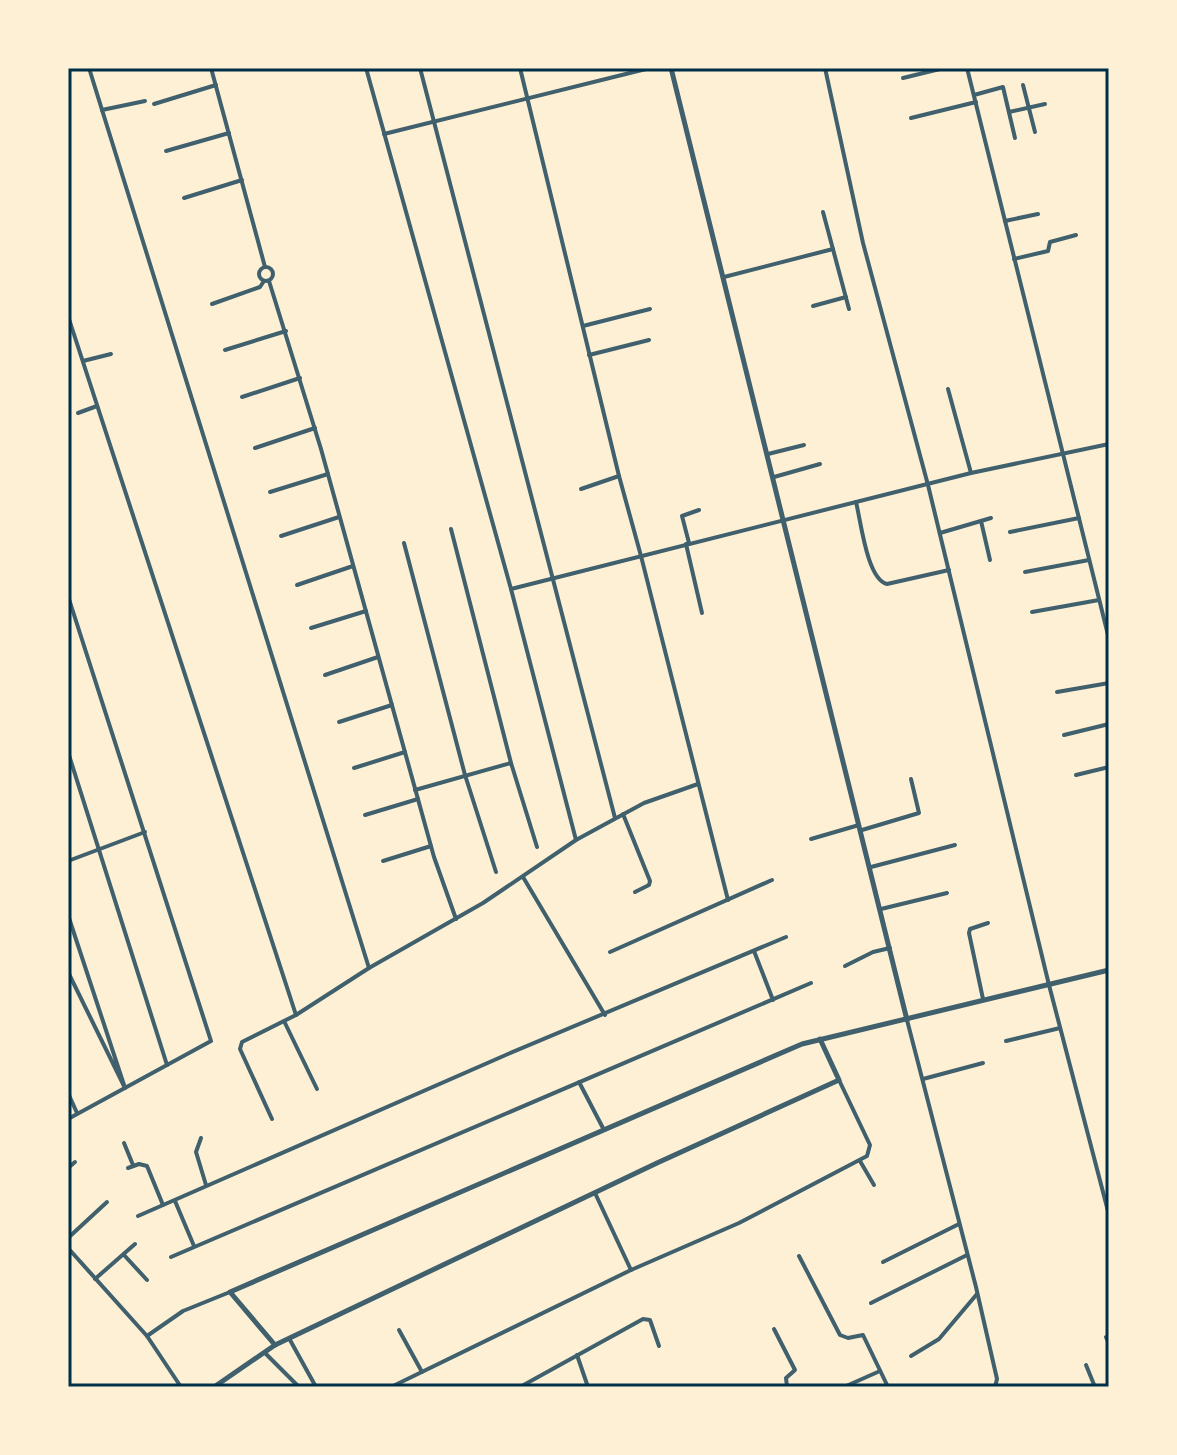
<svg xmlns="http://www.w3.org/2000/svg" width="1177" height="1455" font-family="'Crimson Pro',serif">
<style>
.lines{fill:none;stroke-linecap:round;stroke-linejoin:round}
.minor{stroke:#3f606c;stroke-width:4}
.tertiary{stroke:#3f606c;stroke-width:5}
.neatline{fill:none;stroke:#003049;stroke-width:3}
</style>
<rect width="100%" height="100%" fill="#fdf0d5"/>
<g class="lines">
<g class="minor">
<path d="M89,68l280,900"/>
<path d="M211,68l54,199"/>
<path d="M366,68l145,521 65,251"/>
<path d="M420,68l195,750"/>
<path d="M520,68l99,408 22,80 87,344"/>
<path d="M825,68l38,175 65,242 121,500 60,230"/>
<path d="M967,68l142,571"/>
<path d="M903,78l41,-10"/>
<path d="M1023,85l12,47"/>
<path d="M974,95l29,-8 12,51"/>
<path d="M154,104l62,-19"/>
<path d="M102,110l43,-9"/>
<path d="M1009,112l36,-8"/>
<path d="M911,118l65,-16"/>
<path d="M384,134l266,-66"/>
<path d="M166,151l63,-18"/>
<path d="M184,198l58,-18"/>
<path d="M823,212l26,97"/>
<path d="M1005,221l33,-7"/>
<path d="M1014,259l34,-8 2,-9 26,-7"/>
<circle cx="266" cy="274" r="7"/>
<path d="M724,277l109,-28"/>
<path d="M269,281l52,168 113,408 22,62"/>
<path d="M212,304l48,-17 4,-6"/>
<path d="M813,306l33,-9"/>
<path d="M68,316l228,699"/>
<path d="M583,326l67,-17"/>
<path d="M225,350l61,-19"/>
<path d="M589,355l60,-15"/>
<path d="M83,361l28,-7"/>
<path d="M948,389l23,84"/>
<path d="M242,397l58,-19"/>
<path d="M78,413l19,-7"/>
<path d="M255,448l60,-20"/>
<path d="M768,454l36,-9"/>
<path d="M774,477l46,-13"/>
<path d="M581,489l38,-13"/>
<path d="M270,492l58,-18"/>
<path d="M856,502c5,20 11,77 31,82l62,-14"/>
<path d="M981,521l9,39"/>
<path d="M451,529l60,234 26,84"/>
<path d="M1010,532l69,-14"/>
<path d="M940,533l51,-15"/>
<path d="M281,536l58,-19"/>
<path d="M404,543l61,232 31,97"/>
<path d="M689,543l-7,-27 17,-6"/>
<path d="M686,544l16,69"/>
<path d="M1025,572l64,-12"/>
<path d="M297,585l56,-19"/>
<path d="M511,589l460,-116 138,-29"/>
<path d="M68,596l143,445 -143,78"/>
<path d="M1032,612l67,-12"/>
<path d="M311,628l55,-17"/>
<path d="M325,675l53,-18"/>
<path d="M1057,692l52,-9"/>
<path d="M339,722l53,-17"/>
<path d="M1064,735l45,-11"/>
<path d="M68,752l99,313"/>
<path d="M354,768l51,-16"/>
<path d="M1076,775l33,-8"/>
<path d="M415,790l96,-27"/>
<path d="M623,814l27,67 -1,4 -14,7"/>
<path d="M365,815l53,-16"/>
<path d="M862,830l57,-17 -8,-34"/>
<path d="M811,839l48,-14"/>
<path d="M68,861l77,-29"/>
<path d="M383,861l48,-15"/>
<path d="M871,867l84,-22"/>
<path d="M523,877l82,138"/>
<path d="M881,909l66,-16"/>
<path d="M68,915l57,173 -57,-116"/>
<path d="M754,951l19,49"/>
<path d="M610,952l162,-72"/>
<path d="M845,966l28,-14 17,-4"/>
<path d="M983,999l-14,-66 1,-4 18,-6"/>
<path d="M907,1020l69,267 21,92 -2,8"/>
<path d="M284,1021l33,68"/>
<path d="M1006,1041l54,-13"/>
<path d="M923,1079l60,-16"/>
<path d="M579,1082l25,48"/>
<path d="M68,1093l9,20"/>
<path d="M272,1119l-32,-70 2,-7 54,-27 73,-47 114,-65 93,-63 68,-37 54,-19"/>
<path d="M201,1138l-5,14 10,33"/>
<path d="M124,1143l9,22"/>
<path d="M860,1161l14,24"/>
<path d="M68,1168l7,-6"/>
<path d="M128,1168l11,-4 8,2 16,39"/>
<path d="M595,1193l36,77"/>
<path d="M175,1201l19,45"/>
<path d="M138,1216l370,-162 278,-117"/>
<path d="M68,1238l39,-36"/>
<path d="M68,1248l79,88 34,51"/>
<path d="M124,1255l23,25"/>
<path d="M799,1256l41,79 8,3 15,-3 25,52"/>
<path d="M171,1257l640,-274"/>
<path d="M883,1262l76,-38"/>
<path d="M95,1279l40,-35"/>
<path d="M871,1303l96,-48"/>
<path d="M774,1329l21,41 -9,8 1,9"/>
<path d="M399,1330l23,42"/>
<path d="M147,1336l36,-25 47,-19"/>
<path d="M1106,1337l3,6"/>
<path d="M290,1340l26,47"/>
<path d="M265,1353l34,34"/>
<path d="M577,1355l11,32"/>
<path d="M911,1356l28,-17 38,-45"/>
<path d="M1086,1365l9,22"/>
<path d="M391,1387l240,-117 108,-47 128,-67 3,-11 -31,-65"/>
<path d="M520,1387l123,-68 7,1 9,26"/>
<path d="M844,1387l36,-16"/>
</g>
<g class="tertiary">
<path d="M671,68l236,952"/>
<path d="M275,1345l-45,-53 572,-248 307,-74"/>
<path d="M214,1387l61,-42 382,-182 182,-83 -19,-41"/>
</g>
</g>
<rect width="1177" height="1455" fill="none" stroke="#fdf0d5" stroke-width="140"/>
<rect x="70" y="70" width="1037" height="1315" class="neatline"/>
</svg>
